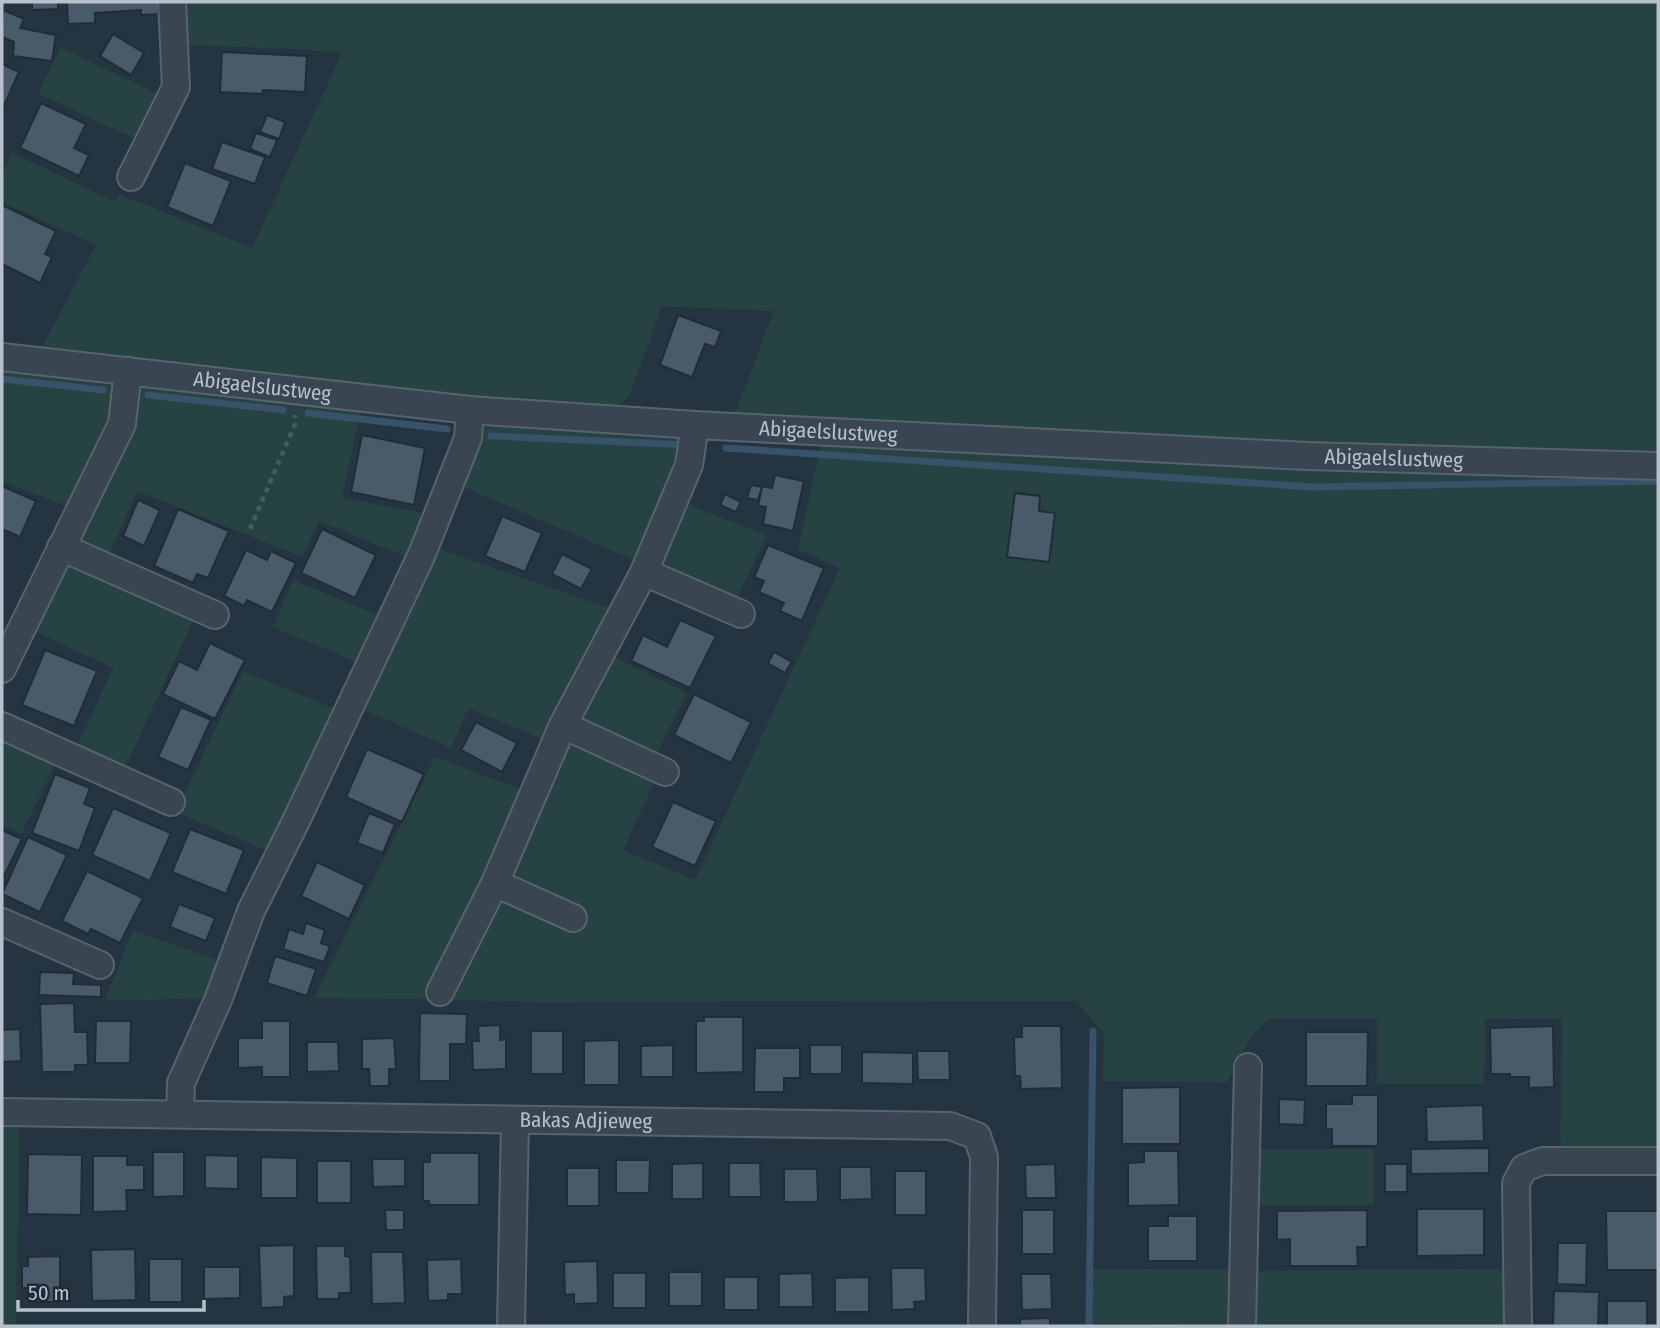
<svg xmlns="http://www.w3.org/2000/svg" width="1660" height="1328" font-family="'Fira Sans Condensed',sans-serif">
<style>
.grass{fill:#274242}
.lines{fill:none;stroke-linecap:round;stroke-linejoin:round}
.stream{stroke:#385269;stroke-width:7}
.building{fill:#495a68;stroke:#202d38;stroke-width:2}
.street-casing{stroke:#57646e;stroke-width:30}
.path{stroke:#455e5e;stroke-width:4.5;stroke-dasharray:5 5;stroke-linecap:butt}
.street{stroke:#394651;stroke-width:26}
.labels{text-anchor:middle;dominant-baseline:central;stroke-width:5;stroke-linejoin:round;paint-order:stroke}
.street-label{font-size:21px;fill:#b6c1cb;stroke:#1e2b36}
</style>
<rect width="100%" height="100%" fill="#253441"/>
<g class="grass">
<path d="M181,2h1477v456l-338,-11 -585,-33 39,-103 -112,-5 -33,91 -12,9 -64,2 -513,-57 56,-106 -94,-43v-27l10,-22 104,49 3,-8 133,54 90,-195 -43,-4 -116,-4z"/>
<path d="M61,47l102,50 -24,44 -101,-48z"/>
<path d="M2,363l107,13 6,10 -3,34 -43,87 -67,-26z"/>
<path d="M146,386l216,19 -20,93 85,16 -18,44 -90,-37 -17,36 -165,-66 -31,71 -36,-17 69,-156z"/>
<path d="M490,424l190,7 -1,32 -40,99 -180,-77 22,-58z"/>
<path d="M823,436l835,36v681l-98,1 2,-136 -77,1 -1,65h-107v-65h-108l-18,18 -24,45 -124,-1 1,-47 -28,-33 -537,1 -96,-2 55,-108 83,36 8,-9 -84,-41 61,-143 91,42 -34,73 72,30 145,-312 -42,-19z"/>
<path d="M680,502l87,33 -33,69 -79,-38z"/>
<path d="M433,547l184,64 -68,131 -81,-34 -17,40 -94,-41z"/>
<path d="M65,558l131,56 -73,158 -48,-21 38,-83 -83,-39z"/>
<path d="M293,580l84,35 -22,46 -82,-34z"/>
<path d="M608,654l79,39 -33,66 -83,-37z"/>
<path d="M243,671l92,38 -65,143 -94,-40z"/>
<path d="M2,733l56,26 -37,75 -19,-9z"/>
<path d="M435,757l93,35 -38,87 -64,120 -112,-1z"/>
<path d="M133,930l89,32 -14,36 -103,3z"/>
<path d="M2,1125l17,1 -3,199h-14z"/>
<rect x="1253" y="1149" width="121" height="56"/>
<path d="M1089,1269l147,1 -1,54 -146,-1z"/>
<path d="M1510,1269v56l-260,1 1,-55z"/>
</g>
<g class="lines">
<g class="stream">
<path d="M2,379l101,11"/>
<path d="M148,395l135,15"/>
<path d="M308,413l139,16"/>
<path d="M491,436l197,9"/>
<path d="M726,448l587,39 345,-6"/>
<path d="M1089,1326l4,-295"/>
</g>
</g>
<g class="building">
<path d="M32,2h26v7l-26,1z"/>
<path d="M67,2h91v12l-17,1v-5l-46,3v10l-27,1z"/>
<path d="M3,10l21,9 -4,9 36,7 -4,26 -39,-5 1,-14 -12,-5z"/>
<path d="M113,34l31,19 -13,22 -31,-19z"/>
<path d="M222,52l85,4 -2,36 -42,-2 -1,4 -42,-2z"/>
<path d="M2,64l17,8 -17,38z"/>
<path d="M41,103l45,21 -12,24 15,7 -10,21 -59,-28z"/>
<path d="M267,115l18,7 -6,17 -19,-7z"/>
<path d="M256,133l21,7 -7,17 -20,-8z"/>
<path d="M222,142l43,15 -10,27 -43,-15z"/>
<path d="M185,163l46,18 -18,45 -46,-19z"/>
<path d="M2,205l54,26 -11,23 7,3 -12,26 -38,-19z"/>
<path d="M678,315l43,16 -6,16 -10,-3 -13,33 -32,-12z"/>
<path d="M362,435l63,13 -11,57 -63,-13z"/>
<path d="M775,475l29,6 -11,50 -30,-7 3,-17 -8,-1 4,-20 10,2z"/>
<path d="M751,485l11,2 -4,13 -11,-2z"/>
<path d="M2,486l34,15 -16,36 -18,-8z"/>
<path d="M1015,493l25,3 -1,15 16,2 -6,49 -42,-5z"/>
<path d="M725,494l16,8 -5,10 -16,-7z"/>
<path d="M138,500l22,10 -16,36 -21,-10z"/>
<path d="M178,509l51,22 -21,47 -11,-4 -4,9 -39,-17z"/>
<path d="M502,516l40,17 -17,39 -40,-16z"/>
<path d="M322,529l54,26 -21,43 -54,-25z"/>
<path d="M768,545l56,23 -22,53 -22,-10 4,-8 -25,-11 5,-11 -10,-4z"/>
<path d="M246,550l21,10 4,-9 25,12 -24,49 -25,-12 -3,6 -20,-10z"/>
<path d="M562,554l30,15 -11,20 -29,-15z"/>
<path d="M680,620l36,16 -26,52 -59,-27 12,-26 24,12z"/>
<path d="M210,643l35,17 -30,59 -52,-25 16,-33 18,9z"/>
<path d="M45,650l52,21 -23,55 -52,-21z"/>
<path d="M774,652l18,10 -7,11 -17,-10z"/>
<path d="M694,694l57,28 -20,41 -57,-28z"/>
<path d="M181,707l30,13 -23,50 -30,-13z"/>
<path d="M476,722l41,21 -15,29 -41,-22z"/>
<path d="M367,749l57,25 -22,48 -56,-25z"/>
<path d="M55,774l35,14 -6,16 11,4 -16,43 -47,-18z"/>
<path d="M673,802l43,19 -21,45 -43,-19z"/>
<path d="M113,808l58,25 -21,48 -58,-26z"/>
<path d="M369,813l26,11 -12,29 -26,-10z"/>
<path d="M190,829l54,21 -18,44 -54,-22z"/>
<path d="M2,830l20,9 -20,41z"/>
<path d="M28,837l39,18 -27,57 -38,-18z"/>
<path d="M317,862l48,23 -16,34 -48,-23z"/>
<path d="M87,871l56,27 -23,45 -29,-14 -3,5 -26,-13z"/>
<path d="M179,904l36,14 -9,23 -36,-14z"/>
<path d="M306,923l19,7 -4,13 9,3 -6,16 -41,-13 6,-20 14,5z"/>
<path d="M275,956l41,13 -9,27 -40,-13z"/>
<path d="M40,972l34,1 -1,11 28,1v12l-62,-2z"/>
<path d="M74,1003l1,29h12l1,33h-13v7h-33l-2,-68z"/>
<path d="M420,1013l47,1 -1,30h-16v37h-31z"/>
<path d="M704,1017h39v55l-47,1v-52h8z"/>
<path d="M96,1021h35l-1,42h-35z"/>
<path d="M262,1021h28v56h-28v-10l-24,1v-30h24z"/>
<path d="M500,1025v15l6,-1v30l-33,1 -1,-29h7l-1,-15z"/>
<path d="M1022,1026h39l1,62 -41,1 -1,-13h-5l-1,-39h8z"/>
<path d="M1553,1026l1,61 -25,1v-11h-19v-3h-19l-1,-46z"/>
<path d="M20,1029l1,32 -19,1v-32z"/>
<rect x="531" y="1031" width="32" height="43"/>
<path d="M1306,1032h62l-1,54h-61z"/>
<path d="M394,1038l2,31h-7v17h-19l-1,-17h-7v-30z"/>
<path d="M619,1040v45h-35v-44z"/>
<path d="M307,1042h31l1,29 -32,1z"/>
<path d="M673,1045v32h-32v-31z"/>
<rect x="810" y="1045" width="32" height="29"/>
<path d="M755,1048h45v30h-16v14h-30z"/>
<path d="M917,1051h32l1,29h-32z"/>
<path d="M862,1052l51,1v31l-51,-1z"/>
<path d="M1180,1087v57h-58v-56z"/>
<path d="M1352,1095h26v51h-46v-17h-6v-25h26z"/>
<path d="M1279,1099l26,1 -1,25 -25,-1z"/>
<path d="M1483,1105l1,36 -57,1 -1,-35z"/>
<path d="M1489,1148v25l-78,1v-25z"/>
<path d="M1144,1151h34l1,54 -51,1v-43l16,-1z"/>
<path d="M153,1152h31v44l-31,1z"/>
<path d="M430,1153h49v52h-50v-4h-6v-39h7z"/>
<path d="M28,1154l54,1 -1,60 -54,-1z"/>
<path d="M205,1155l33,1v33l-33,-1z"/>
<path d="M93,1156h34v9h17v25h-18l1,21 -34,1z"/>
<path d="M261,1157l36,1v40h-36z"/>
<path d="M372,1159h33v27l-32,1z"/>
<path d="M616,1160h34l-1,33h-33z"/>
<rect x="317" y="1161" width="34" height="42"/>
<path d="M703,1163v36h-31v-35z"/>
<path d="M729,1163h31l1,34h-32z"/>
<path d="M1055,1164l1,34h-30l-1,-33z"/>
<rect x="1385" y="1164" width="22" height="28"/>
<path d="M840,1167h31l1,32 -32,1z"/>
<rect x="567" y="1168" width="32" height="38"/>
<path d="M784,1169h33l1,33h-34z"/>
<rect x="895" y="1171" width="31" height="44"/>
<path d="M1417,1209h67v46l-67,1z"/>
<path d="M385,1210h19v20h-18z"/>
<rect x="1022" y="1210" width="32" height="44"/>
<path d="M1367,1210v37h-10l1,19h-68v-27l-13,1v-29z"/>
<path d="M1606,1211h52v59h-51z"/>
<path d="M1168,1216h29v45h-49v-35h20z"/>
<path d="M1558,1243h29l-1,42 -29,-1z"/>
<path d="M294,1245v51l-10,1v10l-23,1 -2,-62z"/>
<path d="M316,1246h29v10l5,1 1,36h-12v6h-22z"/>
<path d="M135,1249l1,51 -44,1 -1,-51z"/>
<path d="M371,1252h32l2,51 -33,1z"/>
<path d="M60,1256v46h-31v-14h-7v-22h6v-9z"/>
<rect x="149" y="1259" width="33" height="43"/>
<path d="M461,1259l1,35h-14v6l-20,1 -1,-41z"/>
<path d="M597,1261l1,42 -24,1v-10l-9,1 -1,-33z"/>
<path d="M204,1267h36v31l-36,1z"/>
<path d="M891,1268h34l1,33 -12,1 1,7 -23,1z"/>
<rect x="669" y="1272" width="33" height="34"/>
<rect x="613" y="1273" width="33" height="35"/>
<path d="M812,1273l1,34h-34v-33z"/>
<path d="M1021,1274h30l1,35 -30,1z"/>
<rect x="724" y="1277" width="34" height="33"/>
<path d="M869,1277v35h-34v-34z"/>
<path d="M1554,1291l45,1 -1,34h-45z"/>
<rect x="1607" y="1301" width="40" height="25"/>
<path d="M1050,1318v8h-30v-7z"/>
</g>
<g class="lines">
<g class="street-casing">
<g id="street">
<path d="M131,177l45,-90 -4,-85"/>
<path id="s1" d="M2,357l468,53 225,15 612,31 351,10"/>
<path d="M61,547l154,68"/>
<path d="M644,572l97,42"/>
<path d="M2,669l120,-245 6,-53"/>
<path d="M563,725l102,47"/>
<path d="M2,726l169,76"/>
<path d="M495,883l78,35"/>
<path d="M2,922l98,43"/>
<path d="M440,992l55,-109 68,-158 81,-153 45,-107 6,-40"/>
<path id="s2" d="M2,1112l948,14 27,10 7,21 -2,169"/>
<path d="M180,1114l1,-31 37,-83 33,-89 46,-92 125,-265 46,-116 2,-28"/>
<path d="M511,1326l4,-206"/>
<path d="M1242,1326l6,-259"/>
<path d="M1518,1326l-2,-143 8,-15 19,-7h115"/>
</g>
</g>
<path class="path" d="M250,529l45,-105v-9"/>
<use href="#street" class="street"/>
</g>
<g class="labels">
<g class="street-label">
<text stroke="none"><textPath href="#s1" startOffset="262">Abigaelslustweg</textPath></text>
<text stroke="none"><textPath href="#s1" startOffset="830">Abigaelslustweg</textPath></text>
<text stroke="none"><textPath href="#s1" startOffset="1396">Abigaelslustweg</textPath></text>
<text stroke="none"><textPath href="#s2" startOffset="584">Bakas Adjieweg</textPath></text>
</g>
</g>
<rect width="1660" height="1328" fill="none" stroke="#b6c1cb" stroke-width="7"/>
<path d="M18 1300v10h186v-10" fill="none" stroke="#b6c1cb" stroke-width="3.5"/>
<text x="28" y="1300" font-size="21" fill="#b6c1cb" stroke="#1e2b36" stroke-width="5" paint-order="stroke">50 m</text>
</svg>
